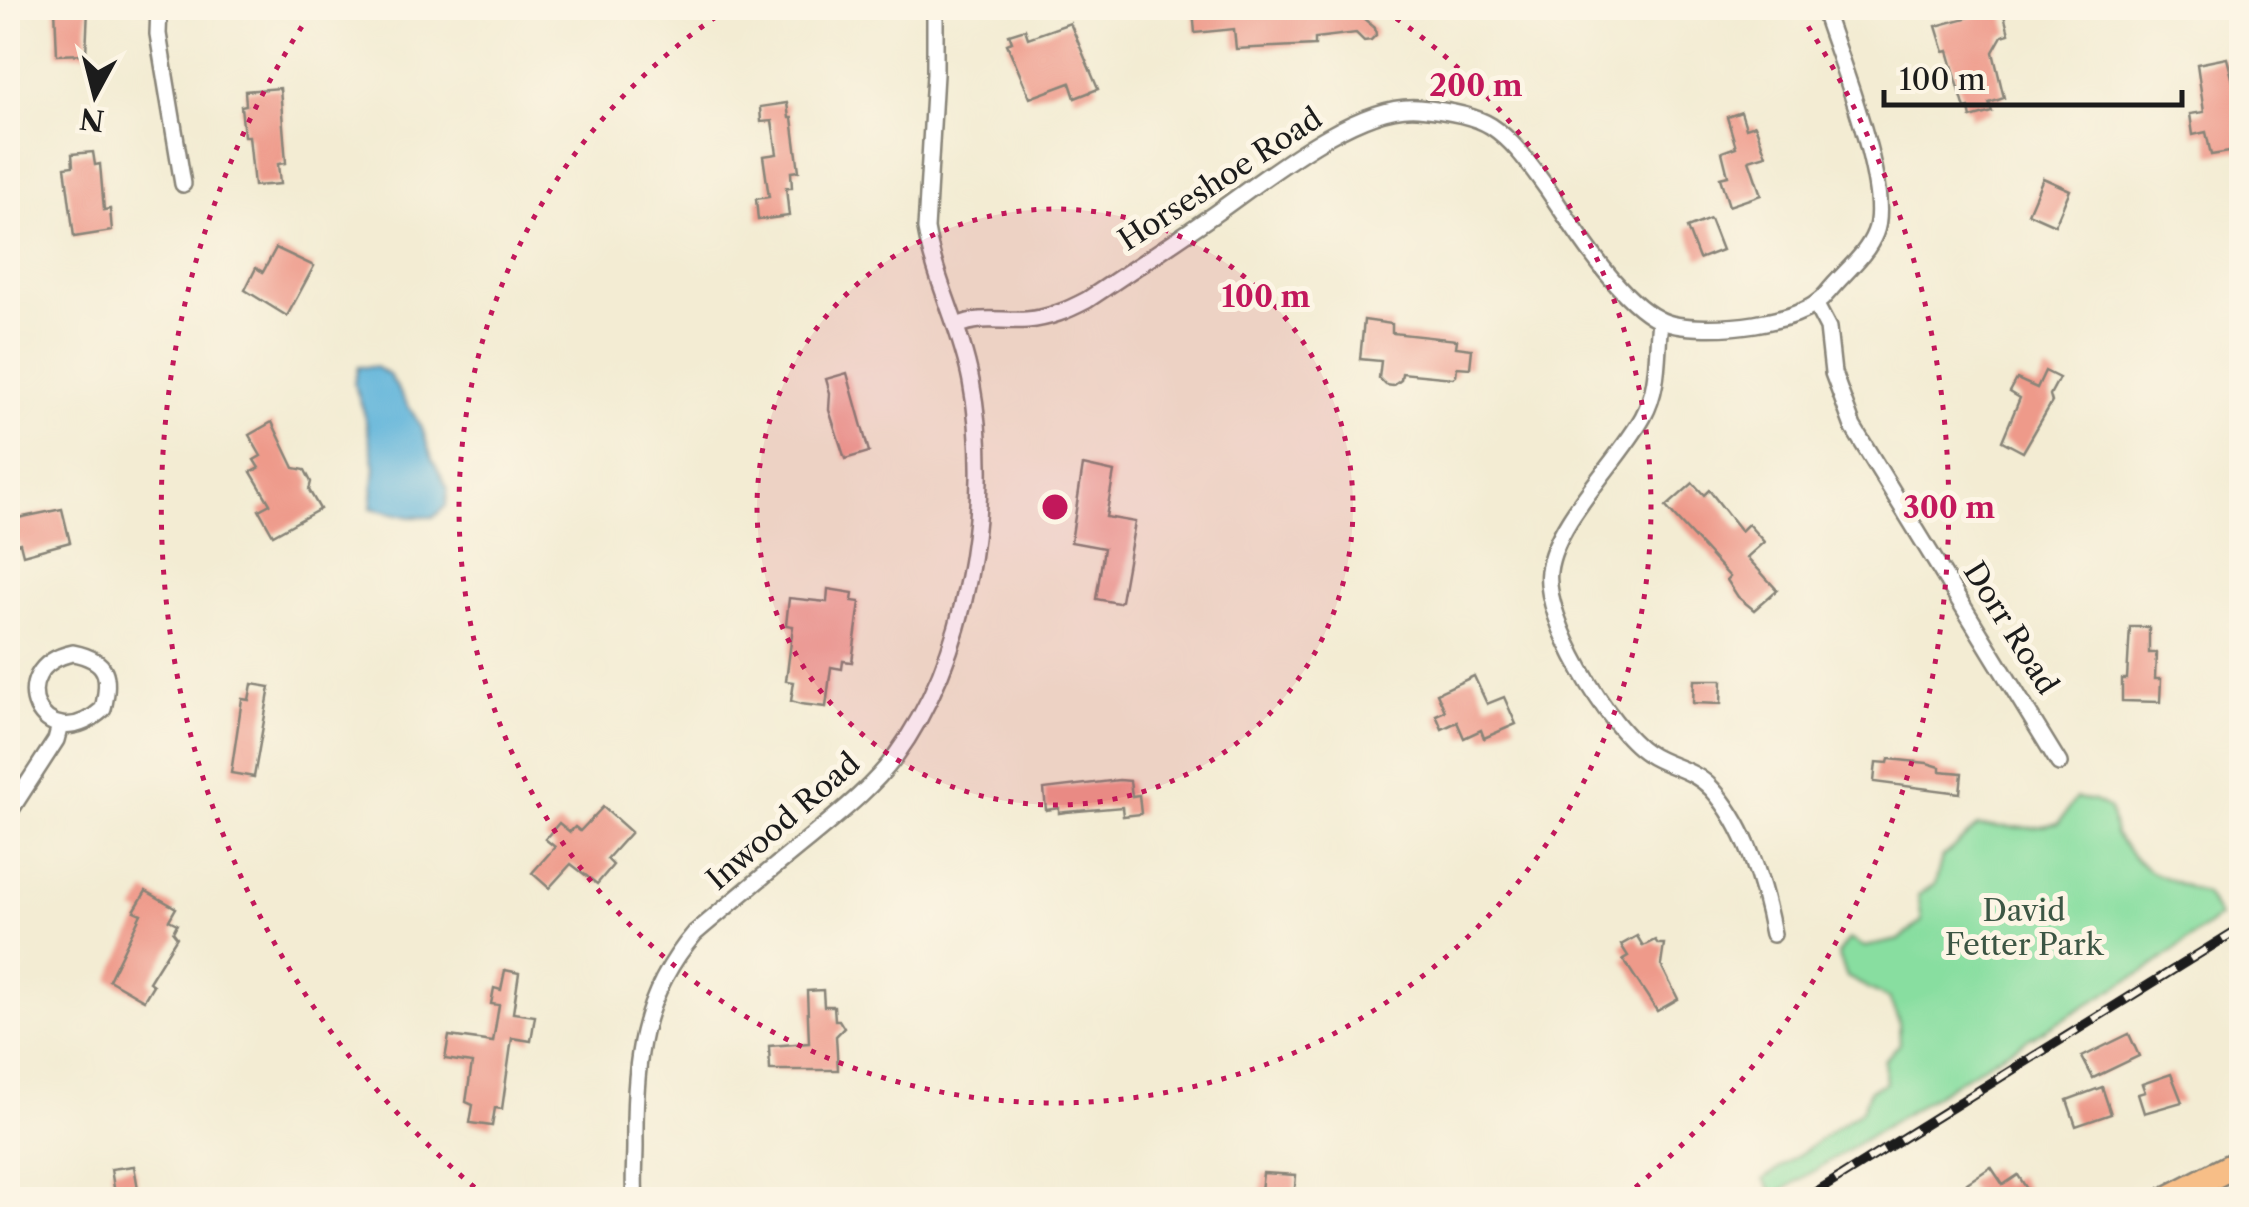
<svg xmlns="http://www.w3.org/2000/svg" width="2249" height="1207" font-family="'Libre Caslon Text',serif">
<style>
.green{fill:#88dea0;stroke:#527d5e;stroke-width:2.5}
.water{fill:#5eb4da;stroke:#3d687b;stroke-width:2.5}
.building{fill:#ee9a8a}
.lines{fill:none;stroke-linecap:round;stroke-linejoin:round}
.street-casing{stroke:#888478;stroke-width:20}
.primary-casing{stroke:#888478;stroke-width:30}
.street{stroke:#fff;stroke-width:15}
.primary{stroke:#f7be87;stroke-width:25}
.rail-casing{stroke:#1c1c1c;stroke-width:10}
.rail{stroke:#fcf5e5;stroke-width:6;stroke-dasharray:19;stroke-linecap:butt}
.ring{fill:none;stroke:#c2185b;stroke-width:5;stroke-dasharray:5 10}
.labels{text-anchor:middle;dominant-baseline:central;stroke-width:10;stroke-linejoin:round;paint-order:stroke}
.street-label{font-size:30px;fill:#1c1c1c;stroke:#fcf5e5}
.park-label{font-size:30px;fill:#3c5644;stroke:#fcf5e5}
.centre{fill:#c2185b;stroke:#fcf5e5;stroke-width:5}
.ring-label{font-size:30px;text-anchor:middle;font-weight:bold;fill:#c2185b;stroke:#fcf5e5;stroke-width:10;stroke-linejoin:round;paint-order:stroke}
</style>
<rect width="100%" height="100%" fill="#fcf5e5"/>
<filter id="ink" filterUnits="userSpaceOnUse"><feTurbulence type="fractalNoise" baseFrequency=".01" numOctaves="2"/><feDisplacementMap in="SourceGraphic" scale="20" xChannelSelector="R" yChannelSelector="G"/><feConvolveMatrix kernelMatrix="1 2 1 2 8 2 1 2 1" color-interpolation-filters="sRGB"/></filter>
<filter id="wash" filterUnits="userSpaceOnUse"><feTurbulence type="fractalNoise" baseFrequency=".0048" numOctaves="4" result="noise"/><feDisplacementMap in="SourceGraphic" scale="40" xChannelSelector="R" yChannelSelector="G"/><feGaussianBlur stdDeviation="2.25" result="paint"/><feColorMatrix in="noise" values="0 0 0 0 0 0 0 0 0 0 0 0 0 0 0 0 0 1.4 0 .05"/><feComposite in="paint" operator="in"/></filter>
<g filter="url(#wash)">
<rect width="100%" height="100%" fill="#f3ecd3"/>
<path class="green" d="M2076,798l18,3 16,8 5,25 18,23 18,15 54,22 14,23 -66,49 -169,99 -209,130 -11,-16 98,-69 8,-20 16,-7 -2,-22 16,-18 -1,-21 -10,-23 -42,-22 -9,-23 11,-15 16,8 34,-7 23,-19 -4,-26 17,-11 7,-27 36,-31 53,2 28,-5z"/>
<path class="water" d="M358,367h17l14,8 33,53 10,31 16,30 -2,17 -12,11h-24l-39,-9 4,-41 -11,-55 -10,-29z"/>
<g id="blocks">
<g class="building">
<path d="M55,8h33l-2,46 -29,1z"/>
<path d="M1271,8v5l38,-5h42l24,20 1,7 -5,5 -7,1 -8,-8 -41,5v7l-79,4 -2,-20 -39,4 -2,-24z"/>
<path d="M2002,8l7,26 -7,2 -9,16 11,46 -15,5 3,9 -21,6 -2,-10 -4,1 -17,-58 -4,1 -8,-26z"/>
<path d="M1070,23l28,66 -23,9 -5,-15 -40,15 -23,-54 5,-2 -3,-8 16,-5 3,9z"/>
<path d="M2227,58l13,51h-3l3,17h-3l5,24 -31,5 -5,-23 -13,3 -3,-21 14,-2 -7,-48z"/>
<path d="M280,88l6,75 -8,1 2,20 -26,2 -5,-50h-5l-3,-30 5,-1 -1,-14z"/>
<path d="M787,103l2,15h3l7,53 -8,1 1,16h-6l3,28 -31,4 -2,-21 13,-2 -6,-41 14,-2 -5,-33 -11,1 -1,-15z"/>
<path d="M1741,112l5,16 9,-3 11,30 -17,5 12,35 -32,11 -9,-28 8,-2 -6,-24 14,-5 -9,-30z"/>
<path d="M93,152l2,13 5,-1 4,46 6,-1 2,22 -38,6 -9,-70 8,-1 -1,-12z"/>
<path d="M2043,178l27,12 -15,35 -27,-12z"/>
<path d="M1710,219l12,31 -23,9 -12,-31z"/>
<path d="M276,248l38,18 -27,50 -42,-26 11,-22 7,4z"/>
<path d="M1364,320l28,4v9l65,7 -1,7 16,2 -2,19 -13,-1 -1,9 -3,2 -51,-5 -1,7 -8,6 -7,-1 -7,-7 2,-17 -21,-2z"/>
<path d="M2045,371l14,7 -9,17 2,7 -29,50 -21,-11 18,-43 -10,-6 7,-13 20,9z"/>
<path d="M847,373l22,79 -24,7 -16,-49 1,-17 -4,-14z"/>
<path d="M272,422l22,46 11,2 6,12 -2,8 11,19 -47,26 -14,-25 11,-6 -19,-32 8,-4 -5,-8 7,-4 -12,-21z"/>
<path d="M1083,465l31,7 -8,45 29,5 -14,79 -3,2 -22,-4 8,-51 -33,-6z"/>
<path d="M1693,483l11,12 5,-5 32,41 7,-7 16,18 -17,15 30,33 -23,20 -16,-13 -11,-17 3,-3 -64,-70z"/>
<path d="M62,509l8,33 -47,13 -3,-12 -12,3v-26z"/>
<path d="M828,589l25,4 -1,8 8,1 -8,60 -9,-1 -1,8 -11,-2 -5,40 -25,-3 -10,-3 3,-19 -8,-1 7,-55 -7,-1 3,-27 38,4z"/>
<path d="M2130,627h19v26h7l-1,26h6l-1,23 -38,-1v-22h5z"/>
<path d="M1474,676l13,28 17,-7 12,27 -32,14 -3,-8 -17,8 -7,-16 -15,7 -6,-14 9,-4 -8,-18z"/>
<path d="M1694,680h28l-1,24 -28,-1z"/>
<path d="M252,684l18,3 -16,90 -23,-4 11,-74 7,1z"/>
<path d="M1889,759l38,4 13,4v4l22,2 -2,20 -86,-11 2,-20 12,1z"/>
<path d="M1119,780l11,1 2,15 7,-1 2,19 -18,2 -1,-9 -56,5 -7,1v-5l-13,2 -2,-21z"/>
<path d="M603,807l28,25 -24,27 6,6 -16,19 -26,-20 -22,24 -17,-15 23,-26 -10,-8 14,-16 11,9 5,-5 5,4z"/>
<path d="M146,891l30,17 -7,12 8,4 -4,8 4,5 -28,45 4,3 -9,15 -35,-20 32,-66 -7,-3z"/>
<path d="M1637,936l6,10 12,-6 3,4h6l-3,21 17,34 -21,12 -34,-52 5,-3 -7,-11z"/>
<path d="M505,970l14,3 -6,40 22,3 -4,25 -19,-3 -10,71 -7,-1 -3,18 -22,-3 3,-18 -7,-3 6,-39 -27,-4 4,-23 44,6 6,-37 -8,-1 3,-16 7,2z"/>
<path d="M823,990l1,16h10l1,14h4l5,8 -8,8 2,34h-68l-1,-24 40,-3 -2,-52z"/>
<path d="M2129,1034l10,22 -46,22 -11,-21z"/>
<path d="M2171,1074l11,28 -38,11 -6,-19 7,-2 -3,-8z"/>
<path d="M2102,1087l9,27 -35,12 -9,-26z"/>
<path d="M134,1166l6,34h-24l-5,-31z"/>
<path d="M1991,1167l12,18 15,-10 16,25h-56l-11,-17z"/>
<path d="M1263,1173l33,2 -2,25h-34z"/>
</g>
</g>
</g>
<g filter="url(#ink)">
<use href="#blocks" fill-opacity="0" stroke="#888478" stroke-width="2.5"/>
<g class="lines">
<g class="street-casing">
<g id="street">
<path d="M159,8l-1,26 25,150"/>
<path d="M1817,307l11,21 5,45 20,54 206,336"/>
<path d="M1660,321c-4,33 0,65 -17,96 -24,44 -88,104 -94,154 -6,47 59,157 98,182 22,15 46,15 65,36 34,37 52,97 61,145"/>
<path d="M957,326c25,-11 45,-4 70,-6 23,-2 41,-10 60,-20 42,-28 84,-56 126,-85 49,-34 143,-112 205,-107 22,2 54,6 73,18 23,15 39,39 55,61 27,39 70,111 112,132 21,12 73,9 97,5 27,-5 57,-11 73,-32 16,-20 38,-36 47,-59 18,-43 -37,-177 -52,-225"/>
<path d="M73,653c35,7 38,23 30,56 -61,54 -103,-41 -30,-56z"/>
<path d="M8,814l48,-74 4,-15"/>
<path d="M635,1200c-2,-19 0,-37 0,-55 -1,-82 5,-148 60,-212 37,-31 74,-62 111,-92 31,-26 64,-51 88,-83 74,-100 100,-257 77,-377 -10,-53 -36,-100 -45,-152l9,-155v-66"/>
</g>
</g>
<g class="primary-casing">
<path id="primary" d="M2166,1200l76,-39"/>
</g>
<use href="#street" class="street"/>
<use href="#primary" class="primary"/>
<g class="rail-casing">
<path id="rail" d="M1803,1200l439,-273"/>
</g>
<use href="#rail" class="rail"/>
</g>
</g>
<circle cx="1055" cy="507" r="298" fill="#c2185b" fill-opacity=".12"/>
<g class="ring">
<circle cx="1055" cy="507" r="298"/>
<path d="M1384 10A596 596 0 1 1 726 10"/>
<path d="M486 1197A894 894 0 0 1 310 14M1800 14A894 894 0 0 1 1624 1197"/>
</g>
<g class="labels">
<g class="street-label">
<text transform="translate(1220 179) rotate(-33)">Horseshoe Road</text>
<text transform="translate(2011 628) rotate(58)">Dorr Road</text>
<text transform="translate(783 821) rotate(-41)">Inwood Road</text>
</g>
<g class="park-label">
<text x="2024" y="910">David<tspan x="2024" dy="34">Fetter Park</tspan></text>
</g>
</g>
<circle cx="1055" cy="507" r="15" class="centre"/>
<g class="ring-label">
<text x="1476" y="96">200 m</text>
<text x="1266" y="307">100 m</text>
<text x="1949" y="518">300 m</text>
</g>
<rect width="2249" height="1207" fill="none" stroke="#fcf5e5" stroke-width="40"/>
<g transform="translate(95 95) rotate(187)" stroke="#fcf5e5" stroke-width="8" paint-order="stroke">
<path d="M0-8L18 38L0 25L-18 38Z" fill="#1c1c1c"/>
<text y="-15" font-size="28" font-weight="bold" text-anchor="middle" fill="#1c1c1c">N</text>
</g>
<path d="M1884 90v15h298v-15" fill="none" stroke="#1c1c1c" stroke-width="5"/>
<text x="1899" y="90" font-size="30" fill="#1c1c1c" stroke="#fcf5e5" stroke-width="8" paint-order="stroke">100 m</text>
</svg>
